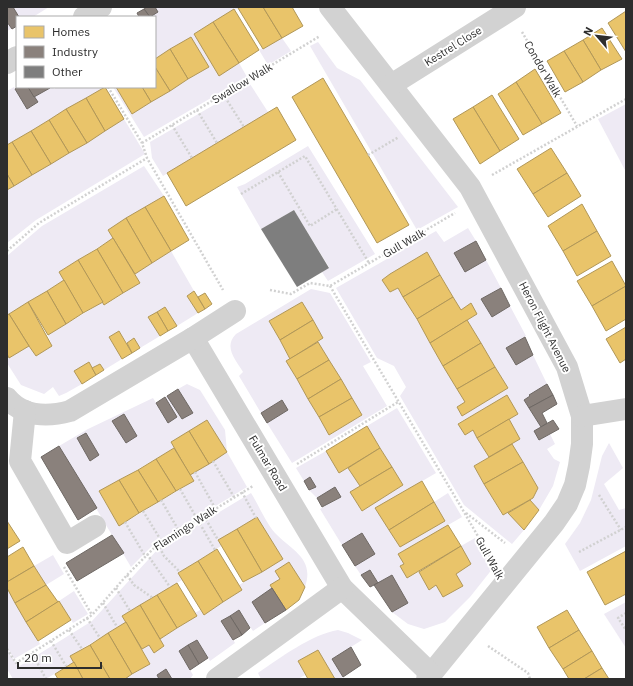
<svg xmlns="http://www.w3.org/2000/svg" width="633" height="686" font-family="'IBM Plex Sans',sans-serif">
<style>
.green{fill:#eeeaf4;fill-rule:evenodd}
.homes{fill:#e9c46a;stroke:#b19758}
.industry{fill:#8a817c;stroke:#6e6864}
.building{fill:#7e7e7e}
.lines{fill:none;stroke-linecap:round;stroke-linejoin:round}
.path{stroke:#d1d1d1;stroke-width:2.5;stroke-dasharray:2 2;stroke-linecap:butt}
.street{stroke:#d2d2d2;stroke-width:22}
.labels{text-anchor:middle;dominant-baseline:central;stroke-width:4;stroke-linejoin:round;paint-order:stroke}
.street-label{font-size:11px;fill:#2d2d2d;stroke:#fff}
</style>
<rect width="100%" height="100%" fill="#fff"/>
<g class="green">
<path d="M7,7h42l-16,10h-16v9l-10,5z"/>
<path d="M155,7h36l1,1 2,-1h46l-46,27 25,41 20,-12 8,14 -103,60 -31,-50h3l16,27 76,-47 -17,-30 -36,22v-42h-5z"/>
<path d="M282,38l9,13 -23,14 -9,-15z"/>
<path d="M318,42l19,26 23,12 98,127 -41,23 -107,-184z"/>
<path d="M250,84l18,28 -105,64 -11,-18 -2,-16z"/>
<path d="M14,87l13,22 11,-6 -4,-6 16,-9v-1h3l1,2 3,-2h48l-98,58v-54z"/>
<path d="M626,104v68l-28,-53z"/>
<path d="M124,119l21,35 -109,66 -29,23v-53z"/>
<path d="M308,146l67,108 -47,27 -6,-9 7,-5 -35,-57 -33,19 -24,-42 8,-3z"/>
<path d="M144,166l20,30 -56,34 5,8 -54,34 5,8 -57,35v-59l35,-30z"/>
<path d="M468,228l8,13 -22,13 11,18 21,-12 15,28 -20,11 11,18 18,-11 16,30 -20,12 10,17 17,-10 14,29 -17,11v1l-6,4 17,27 -7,4 6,9 10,-6 5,10 -8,5 7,10 6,3 -7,24 -14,24 -9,-10 3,-2 5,-10 -26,-44 8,-5 -11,-20 9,-5 -11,-18 -49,27 7,11 8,-4 16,27 -15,9 28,49 6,-2 16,17 -12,14 -48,-39 -64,-109 6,-9 -12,-21 -17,-8 -41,-70 100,-57 8,11zM427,252l34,58 10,-7 6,11 -10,6 41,68 -46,28 -5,-9 8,-5 -67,-114 -8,4 -8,-12z"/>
<path d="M171,251l23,40 -7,5 11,17 -21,13 -12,-19 -17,10 12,19 -20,12 -6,-10 -7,5 -8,-12 -10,6 13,22 -18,11 -4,-6 -8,4 -18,3 8,13 -16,9 -7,3 -6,-9 -9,7 -23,-9 -14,-22v-4l22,-13 7,10 16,-10 -4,-11 55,-33 2,3 35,-22 -5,-9z"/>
<path d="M311,289l19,4 41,69 -8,4 24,40 -95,57 -25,-40 21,-13 -6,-10 -21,13 -22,-37 4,-4c-7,-12 -20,-25 -7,-38zM302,302l21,36 -5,4 44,73 -32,20 -44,-74 4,-2 -21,-38z"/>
<path d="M187,384l13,6 25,40 2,22 20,35 -91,55 -25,25 -72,-121 29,-17 65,-31 15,24 9,-5 -12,-20 2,-1 15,23 11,-6 -15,-24zM207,420l20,32 -37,23 4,6 -75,45 -20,-34 75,-44 -3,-6z"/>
<path d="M397,408l39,65 -60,35 24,39 45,-26 -11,-19 14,-9 14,24 -64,37 6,10 -4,2 7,12 12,-6 10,17 7,-4 7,12 19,-11 -6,-12 5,-28 14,-8 18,30 -23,29 -25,25 -21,7 -16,-5 -16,-12 16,-9 -16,-28 -14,8 -7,-13 -10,5 -6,-9 20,-12 -13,-21 -20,12 -22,-36 21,-12 -6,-9 -18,10 -8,-8 1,-12 -6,3 -8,-13 30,-17 13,22 9,-5 12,18 -10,6 12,19 41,-26 -36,-59z"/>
<path d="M609,443l14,25 -19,16 15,26 7,-2v38l-46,25 -15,-27 15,-21 11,-23 11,-44z"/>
<path d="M251,493c7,11 15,30 24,40 16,17 40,25 30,54l-16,-25 -14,9 5,8 -10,6 2,3 -7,35 -12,8 -14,-20 -17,10 13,22 -25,18 -13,-21 -18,11 14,24 -3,4h-65l25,-15 -8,-15 7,-4 5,7 10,-5 -4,-8 37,-23 -2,-3 5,-3 4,5 38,-25 -3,-5 44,-26 -26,-42 -39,23 3,6 -42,27 3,7 -60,36 4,6 -56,34 4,6 -28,17h-33l-6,-10v-20l11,18 74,-46 66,-72z"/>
<path d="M53,555l11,19 -18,11 -12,-19z"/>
<path d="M7,588l33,56 -26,15 -7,-12z"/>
<path d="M74,591l14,23 -15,9 -14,-22z"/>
<path d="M626,602v46l-22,-34z"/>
<path d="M338,630l10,3 14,7 -30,19 11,18 -3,2h-5l-17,-29 -20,11 7,14 -7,4h-37l-3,-6c22,-15 54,-39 80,-43z"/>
</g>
<g class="homes">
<path d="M240,7h23l19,31 -19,11 -25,-41z"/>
<path d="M263,7h29l11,19 -21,12z"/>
<path d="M234,9l25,41 -20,13 -26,-41z"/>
<path d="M626,11v41l-18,-29z"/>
<path d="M213,22l26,41 -20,13 -25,-42z"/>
<path d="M602,28l20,31 -21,11 -18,-30z"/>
<path d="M191,37l18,30 -21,12 -18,-30z"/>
<path d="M583,40l18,30 -18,12 -19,-31z"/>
<path d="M170,49l18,30 -18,12 -15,-24v-8z"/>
<path d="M564,51l19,31 -18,10 -18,-31z"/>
<path d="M155,67l15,24 -19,11 -9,-15h13z"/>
<path d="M535,69l26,44 -19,11 -26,-42z"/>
<path d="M323,78l86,147 -32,18 -85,-146z"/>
<path d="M516,82l26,42 -19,11 -25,-41z"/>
<path d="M105,87l19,32 -19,12 -19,-33z"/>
<path d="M116,87h26l9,15 -19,12z"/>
<path d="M492,95l27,44 -19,12 -27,-44z"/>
<path d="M86,98l19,33 -18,12 -21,-34z"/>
<path d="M277,107l19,33 -110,66 -19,-33z"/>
<path d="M473,107l27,44 -20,13 -27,-45z"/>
<path d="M66,109l21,34 -18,10 -20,-33z"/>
<path d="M49,120l20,33 -18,11 -20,-33z"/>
<path d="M31,131l20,33 -19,11 -20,-33z"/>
<path d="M12,142l20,33 -18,11 -7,-12v-29z"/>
<path d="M551,148l16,25 -34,21 -16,-25z"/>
<path d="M567,173l14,23 -33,21 -15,-23z"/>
<path d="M7,174l7,12 -7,4z"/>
<path d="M164,196l25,44 -18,11 -26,-44z"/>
<path d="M582,204l15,27 -34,20 -15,-25z"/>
<path d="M145,207l26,44 -19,12 -26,-45z"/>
<path d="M126,218l26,45 -17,11 -27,-44z"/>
<path d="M597,231l14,25 -34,20 -14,-25z"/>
<path d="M113,238l27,45 -17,10 -26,-44z"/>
<path d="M97,249l26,44 -19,12 -26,-45z"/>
<path d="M427,252l13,23 -37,22 -5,-9 -8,4 -8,-12 8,-6z"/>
<path d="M78,260l25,42 -20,11 -24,-41z"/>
<path d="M612,261l14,25 -34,20 -15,-25z"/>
<path d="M440,275l13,22 -36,22 -14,-22z"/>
<path d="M64,280l19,33 -17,11 -19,-33z"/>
<path d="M626,286v33l-20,12 -14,-25z"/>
<path d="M47,291l19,33 -18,11 -20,-33z"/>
<path d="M194,291l11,18 -7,4 -11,-17z"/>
<path d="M205,293l7,11 -7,5 -7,-12z"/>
<path d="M453,297l8,13 10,-7 6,11 -47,29 -13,-24z"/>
<path d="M28,302l24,44 -16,10 -7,-10 -20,-32z"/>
<path d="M302,302l11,18 -33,20 -11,-19z"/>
<path d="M165,307l12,19 -9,5 -11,-19z"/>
<path d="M157,312l11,19 -8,5 -12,-19z"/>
<path d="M9,314l20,32 -20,12 -2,-4v-39z"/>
<path d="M313,320l10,18 -33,21 -10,-19z"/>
<path d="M467,320l14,23 -38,23 -13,-23z"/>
<path d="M626,327v32l-6,4 -14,-24z"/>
<path d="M119,331l13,22 -10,6 -13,-22z"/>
<path d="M134,338l6,10 -8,5 -5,-10z"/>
<path d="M318,342l11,18 -32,19 -11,-18z"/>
<path d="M481,343l14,24 -38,22 -14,-23z"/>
<path d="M329,360l12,19 -33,20 -11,-20z"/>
<path d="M89,362l7,13 -14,9 -8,-13z"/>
<path d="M100,364l4,6 -8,5 -4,-7z"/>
<path d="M495,367l13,21 -46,28 -5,-9 8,-5 -8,-13z"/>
<path d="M341,379l11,19 -33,19 -11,-18z"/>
<path d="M507,395l11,19 -41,24 -4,-8 -8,5 -7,-11z"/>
<path d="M352,398l10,17 -33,20 -10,-18z"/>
<path d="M509,419l11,20 -31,18 -12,-19z"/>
<path d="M207,420l20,32 -18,12 -20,-33z"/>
<path d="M367,426l13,22 -41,25 -13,-22z"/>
<path d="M189,431l20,33 -19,11 -19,-33z"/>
<path d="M512,444l11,18 -39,22 -10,-18z"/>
<path d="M174,448l20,33 -18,10 -20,-32z"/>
<path d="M380,448l12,19 -32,19 -12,-18z"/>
<path d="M156,459l20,32 -18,11 -20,-32z"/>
<path d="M523,462l15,26 -5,10 -30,17 -19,-31z"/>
<path d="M392,467l11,18 -41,26 -12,-19z"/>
<path d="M138,470l20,32 -19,11 -20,-33z"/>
<path d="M119,480l20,33 -20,13 -20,-35z"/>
<path d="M422,481l12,21 -45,28 -14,-22z"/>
<path d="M530,500l9,10 -15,20 -16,-17z"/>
<path d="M434,502l11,19 -45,26 -11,-17z"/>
<path d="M257,517l26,42 -21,13 -25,-43z"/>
<path d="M7,521l13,20 -13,8z"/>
<path d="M448,525l13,21 -54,32 -7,-12 4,-2 -6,-10z"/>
<path d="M237,529l25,43 -19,10 -25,-42z"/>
<path d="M461,546l10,18 -15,10 7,12 -20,11 -7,-12 -7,5 -10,-18z"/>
<path d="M23,547l11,19 -27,16v-25z"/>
<path d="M217,549l25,41 -19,12 -25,-41z"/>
<path d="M626,551v43l-21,11 -18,-33z"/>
<path d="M198,561l25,41 -19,13 -26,-42z"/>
<path d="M289,562l16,25 -6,13 -13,10 -16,-25 10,-6 -5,-8z"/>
<path d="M34,566l12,19 -31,18 -8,-15v-6z"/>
<path d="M177,583l20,33 -20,12 -20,-33z"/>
<path d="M46,585l12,17 -32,20 -11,-19z"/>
<path d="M157,595l20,33 -17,11 -20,-34z"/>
<path d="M59,601l12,19 -33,21 -12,-19z"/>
<path d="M140,605l24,41 -10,7 -5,-8 -7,4 -20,-33z"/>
<path d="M567,610l12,20 -30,18 -12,-21z"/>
<path d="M126,622l24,42 -18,10 -24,-41z"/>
<path d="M579,630l13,21 -29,18 -14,-21z"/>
<path d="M108,633l24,41 -7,5h-15l-20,-34z"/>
<path d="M90,645l20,34h-27l-13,-23z"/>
<path d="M318,650l17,29h-27l-10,-18z"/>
<path d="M592,651l10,17 -18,11h-15l-6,-10z"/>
<path d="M74,662l9,17h-25l-3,-5z"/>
<path d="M602,668l7,11h-25z"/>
</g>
<g class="industry">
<path d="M7,7h6l6,10h-2v9l-5,3 -5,-7z"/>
<path d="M147,7h8l3,5 -8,5 -6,-8z"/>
<path d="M144,9l6,8h-11l-2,-4z"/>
<path d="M18,87h10l10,15 -11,7 -12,-20z"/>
<path d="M28,87h22v1l-16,9z"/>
<path d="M476,241l10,19 -21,12 -11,-19z"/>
<path d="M501,288l9,18 -18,11 -11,-18z"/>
<path d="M525,337l8,18 -17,10 -10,-17z"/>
<path d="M547,384l6,11 -24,13 -5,-8 6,-4 -1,-1z"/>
<path d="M178,389l15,24 -11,6 -15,-23z"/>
<path d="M553,395l4,9 -15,9 5,10 -6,4 -12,-19z"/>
<path d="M165,397l12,20 -9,6 -12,-20z"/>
<path d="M282,400l6,10 -21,13 -6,-10z"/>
<path d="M124,414l13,22 -11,7 -14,-22z"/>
<path d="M553,420l6,9 -20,11 -5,-9z"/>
<path d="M86,433l13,22 -9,6 -13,-23z"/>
<path d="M59,446l38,62 -19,12 -37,-63z"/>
<path d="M310,477l6,10 -7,3 -5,-9z"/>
<path d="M335,487l6,10 -19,10 -5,-9z"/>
<path d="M362,533l13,21 -20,12 -13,-21z"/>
<path d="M112,535l12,18 -47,28 -11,-18z"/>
<path d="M370,570l8,13 -8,4 -9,-12z"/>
<path d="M392,575l16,28 -16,9 -18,-27z"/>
<path d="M272,588l14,22 -21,13 -13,-21z"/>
<path d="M239,610l11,18 -8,7 -12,-19z"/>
<path d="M230,616l12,19 -9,5 -12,-19z"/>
<path d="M197,640l11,18 -9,6 -11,-19z"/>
<path d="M188,645l11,19 -9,6 -11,-19z"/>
<path d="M351,647l10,18 -18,12 -11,-18z"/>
<path d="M166,669l6,10h-13l-2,-4z"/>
</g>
<path class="building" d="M294,210l35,58 -32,19 -36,-58z"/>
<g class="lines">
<g class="path">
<path d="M522,32l55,94"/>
<path d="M108,87l34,56 5,15 76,132"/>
<path d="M223,94l21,33"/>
<path d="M197,110l20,33"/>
<path d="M172,125l20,33"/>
<path d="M142,143l178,-107"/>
<path d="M368,155l31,-18"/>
<path d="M278,172l32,54 27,-17"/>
<path d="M492,175l134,-76"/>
<path d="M241,194l64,-38 64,107"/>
<path d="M7,251l32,-28 108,-65"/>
<path d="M330,286l134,226 27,47"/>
<path d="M270,290l21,4 19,-11 20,3 125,-73"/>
<path d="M213,461l21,36"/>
<path d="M297,464l101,-62"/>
<path d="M195,472l20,36"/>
<path d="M180,489l35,61"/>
<path d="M242,492l14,26"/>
<path d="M599,495l22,35"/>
<path d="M161,500l18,31"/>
<path d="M143,511l19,31"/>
<path d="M466,513l39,30"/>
<path d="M204,516l14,24"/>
<path d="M125,522l20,34"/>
<path d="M158,544l6,12 16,16"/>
<path d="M579,552l47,-25"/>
<path d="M147,554l23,33"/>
<path d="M64,567l28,48"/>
<path d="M127,575l7,10 19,13"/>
<path d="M116,588l14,23"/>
<path d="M103,603l14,24"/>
<path d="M626,613l-8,5 8,12"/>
<path d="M87,618l13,20"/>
<path d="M69,630l13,19"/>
<path d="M51,641l15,25"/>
<path d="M488,646l40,27 2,6"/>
<path d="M7,649l9,14 76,-48 35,-40 31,-31 95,-58"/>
<path d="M32,653l14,26"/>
</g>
<g class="street">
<path d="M330,7l140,180 97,180 15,49v28l-3,22 -4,19 -8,19 -13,19 -127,156"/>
<path d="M84,17l17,-10"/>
<path d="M7,63l10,-6"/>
<path d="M391,85l124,-78"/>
<path d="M193,338l149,250 89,86"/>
<path d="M7,398c16,19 41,19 63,13l123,-73 42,-27"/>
<path d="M25,411l-5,50 47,82 28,-17"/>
<path d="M582,416l44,-7"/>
<path d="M217,679l125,-91"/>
</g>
</g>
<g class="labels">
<g class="street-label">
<text transform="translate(453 46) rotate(-32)">Kestrel Close</text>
<text transform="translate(543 69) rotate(60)">Condor Walk</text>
<text transform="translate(242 83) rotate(-31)">Swallow Walk</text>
<text transform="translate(404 243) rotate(-30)">Gull Walk</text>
<text transform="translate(545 327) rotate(63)">Heron Flight Avenue</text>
<text transform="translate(268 463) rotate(59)">Fulmar Road</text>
<text transform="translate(185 528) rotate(-33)">Flamingo Walk</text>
<text transform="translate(490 558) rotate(61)">Gull Walk</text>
</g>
</g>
<rect width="633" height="686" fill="none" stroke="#2d2d2d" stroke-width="16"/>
<rect x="16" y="16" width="140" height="72" fill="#ffffff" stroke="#ababab"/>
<rect x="24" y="26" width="20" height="12" fill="#e9c46a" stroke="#ababab"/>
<text x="52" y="36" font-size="12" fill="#2d2d2d">Homes</text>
<rect x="24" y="46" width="20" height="12" fill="#8a817c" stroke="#ababab"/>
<text x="52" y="56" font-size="12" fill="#2d2d2d">Industry</text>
<rect x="24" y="66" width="20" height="12" fill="#7e7e7e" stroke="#ababab"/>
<text x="52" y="76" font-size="12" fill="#2d2d2d">Other</text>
<g transform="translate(597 36) rotate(298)" stroke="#ffffff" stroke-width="3" paint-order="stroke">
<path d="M0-3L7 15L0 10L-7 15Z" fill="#2d2d2d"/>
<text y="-6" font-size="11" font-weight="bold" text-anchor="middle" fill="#2d2d2d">N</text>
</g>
<path d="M18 662v6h83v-6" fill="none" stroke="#2d2d2d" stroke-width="2"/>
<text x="24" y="662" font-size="12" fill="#2d2d2d" stroke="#ffffff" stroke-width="3" paint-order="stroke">20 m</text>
</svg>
